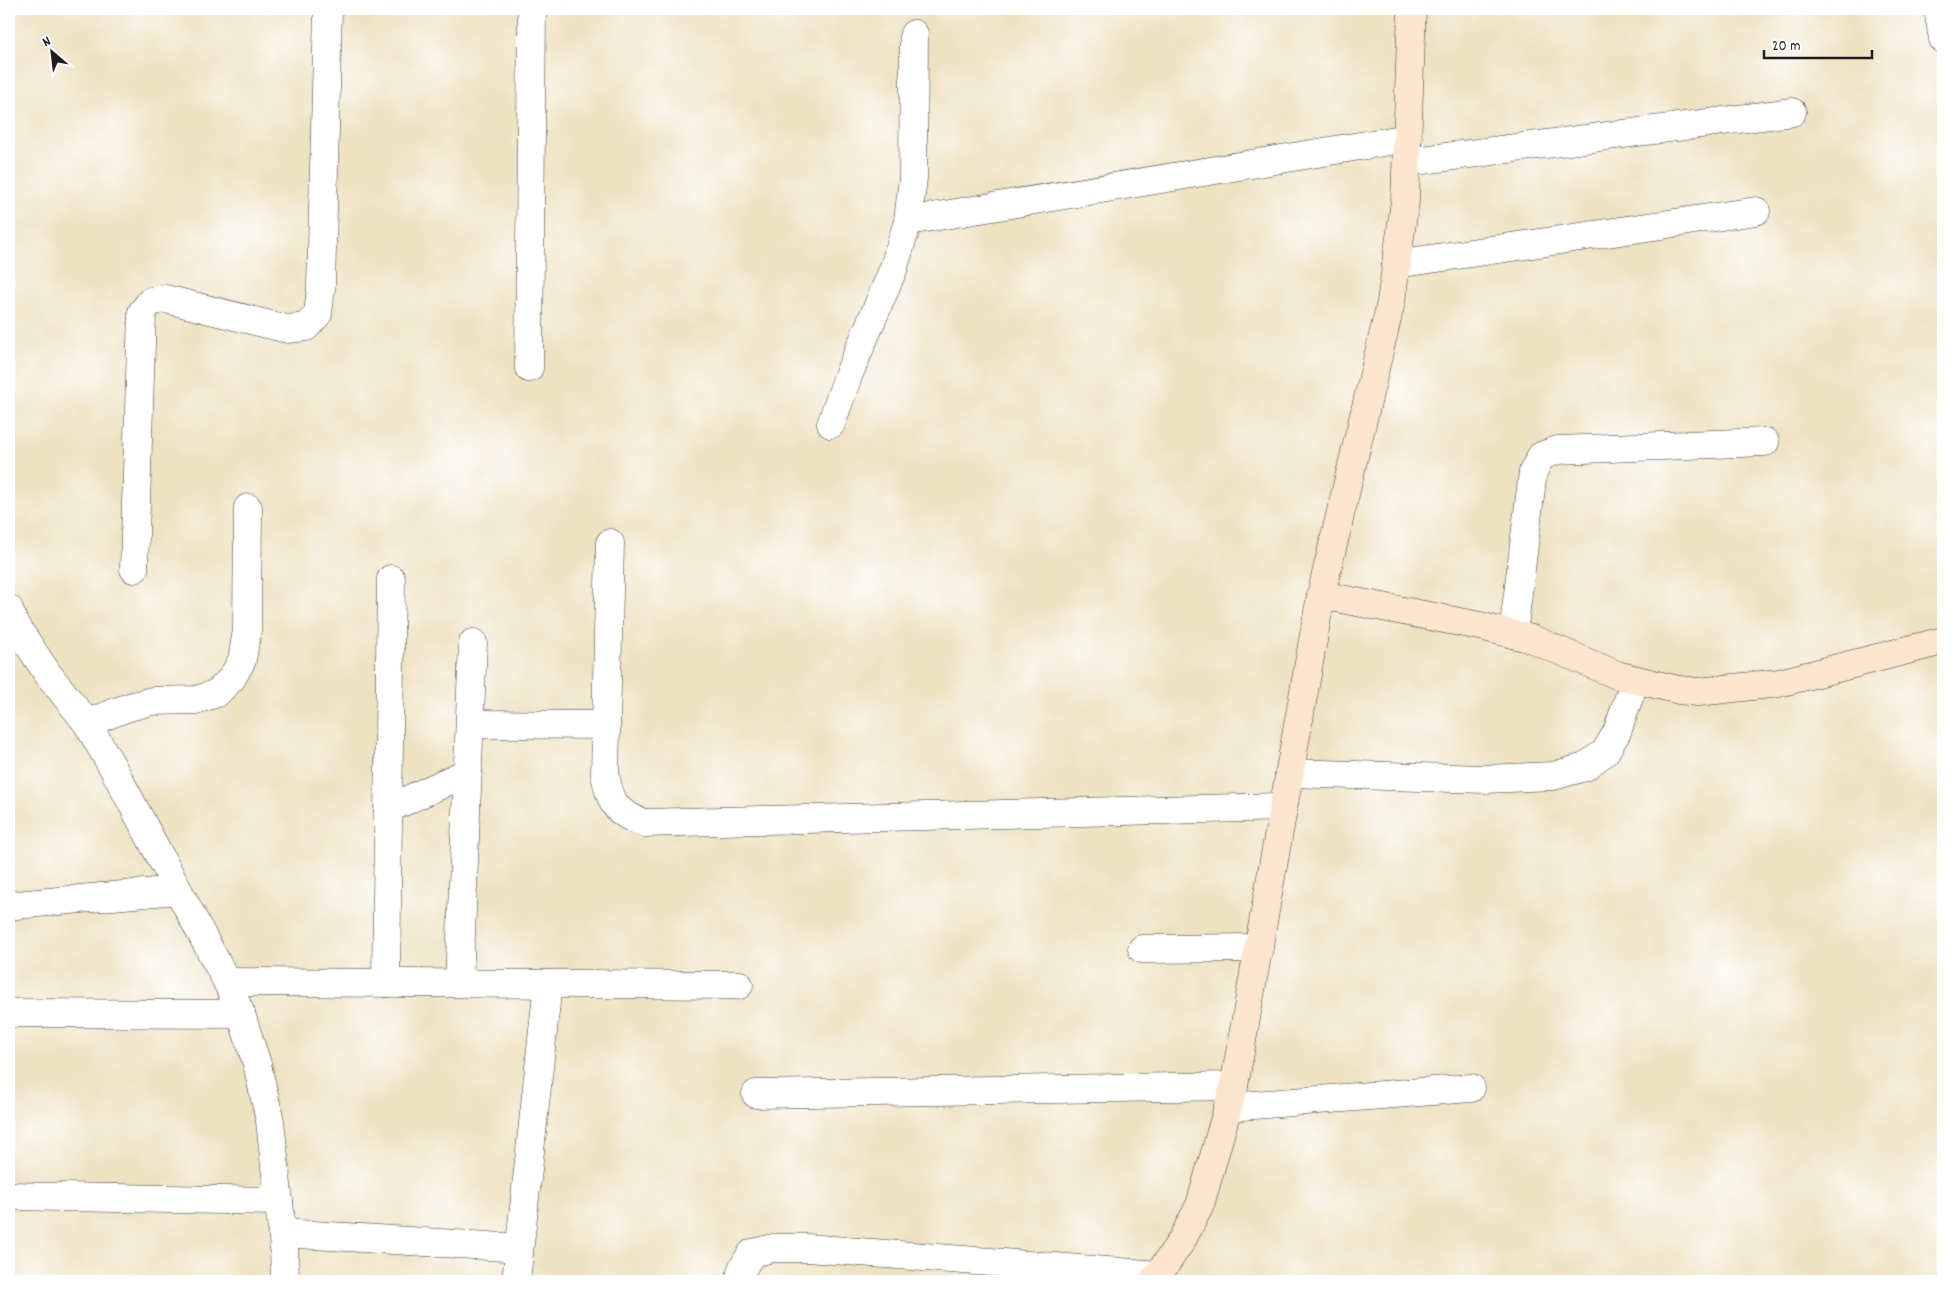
<svg xmlns="http://www.w3.org/2000/svg" width="1952" height="1290" font-family="Dekko,sans-serif">
<style>
.lines{fill:none;stroke-linecap:round;stroke-linejoin:round}
.street-casing{stroke:#3b3a35;stroke-width:29}
.secondary-casing{stroke:#3b3a35;stroke-width:29}
.street{stroke:#fff;stroke-width:28}
.secondary{stroke:#fce5cf;stroke-width:28}
</style>
<rect width="100%" height="100%" fill="#fff"/>
<filter id="ink" filterUnits="userSpaceOnUse"><feTurbulence type="fractalNoise" baseFrequency=".02" numOctaves="2"/><feDisplacementMap in="SourceGraphic" scale="10" xChannelSelector="R" yChannelSelector="G"/><feConvolveMatrix kernelMatrix="1 2 1 2 8 2 1 2 1" color-interpolation-filters="sRGB"/></filter>
<filter id="wash" filterUnits="userSpaceOnUse"><feTurbulence type="fractalNoise" baseFrequency=".0096" numOctaves="4" result="noise"/><feDisplacementMap in="SourceGraphic" scale="20" xChannelSelector="R" yChannelSelector="G"/><feGaussianBlur stdDeviation="1.12" result="paint"/><feColorMatrix in="noise" values="0 0 0 0 0 0 0 0 0 0 0 0 0 0 0 0 0 1.4 0 .05"/><feComposite in="paint" operator="in"/></filter>
<g filter="url(#wash)">
<rect width="100%" height="100%" fill="#ede2c1"/>
</g>
<g filter="url(#ink)">
<g class="lines">
<g class="street-casing">
<g id="street">
<path d="M1938,9l5,30"/>
<path d="M1407,162l385,-50"/>
<path d="M908,221l500,-83"/>
<path d="M1396,264l360,-53"/>
<path d="M529,368l3,-359"/>
<path d="M831,424l17,-48 45,-106 15,-49 5,-43 1,-144"/>
<path d="M610,543l-5,232c7,30 9,36 38,48l640,-16"/>
<path d="M134,569l8,-257 9,-11 15,-2 121,30 19,-2 12,-13 3,-26 7,-279"/>
<path d="M9,609l5,14 34,51 39,49 26,45 114,214 14,32 16,50 13,57 14,127 1,33"/>
<path d="M1513,634l20,-162 8,-16 17,-6 207,-8"/>
<path d="M87,723l42,-16 23,-6 44,-1 21,-7 15,-15 10,-18 5,-30 1,-122"/>
<path d="M470,724l135,1"/>
<path d="M1289,773l196,6 68,-3 32,-9 20,-15 12,-20 18,-52"/>
<path d="M388,809l80,-37"/>
<path d="M16,905l161,-15"/>
<path d="M1142,949l117,-1"/>
<path d="M227,982l512,3"/>
<path d="M386,983l5,-404"/>
<path d="M459,983l14,-340"/>
<path d="M9,1013l232,1"/>
<path d="M756,1094l478,-8"/>
<path d="M1228,1107l243,-19"/>
<path d="M9,1196l270,5"/>
<path d="M282,1233l237,15"/>
<path d="M516,1281l32,-297"/>
<path d="M739,1281l3,-12 10,-16 21,-5h34l352,27"/>
</g>
</g>
<g class="secondary-casing">
<g id="secondary">
<path d="M1321,595l159,31 52,13 85,36 62,15 19,2 81,-9 164,-42"/>
<path d="M1154,1281l28,-41 18,-35 34,-119 87,-491 70,-293 14,-101 7,-192"/>
</g>
</g>
<use href="#street" class="street"/>
<use href="#secondary" class="secondary"/>
</g>
</g>
<rect width="1952" height="1290" fill="none" stroke="#fff" stroke-width="30"/>
<g transform="translate(52 52) rotate(332)" stroke="#ffffff" stroke-width="4" paint-order="stroke">
<path d="M0-4L9 19L0 12L-9 19Z" fill="#1c1c1c"/>
<text y="-8" font-size="14" font-weight="bold" text-anchor="middle" fill="#1c1c1c">N</text>
</g>
<path d="M1764 50v8h108v-8" fill="none" stroke="#1c1c1c" stroke-width="2.5"/>
<text x="1772" y="50" font-size="15" fill="#1c1c1c" stroke="#ffffff" stroke-width="4" paint-order="stroke">20 m</text>
</svg>
